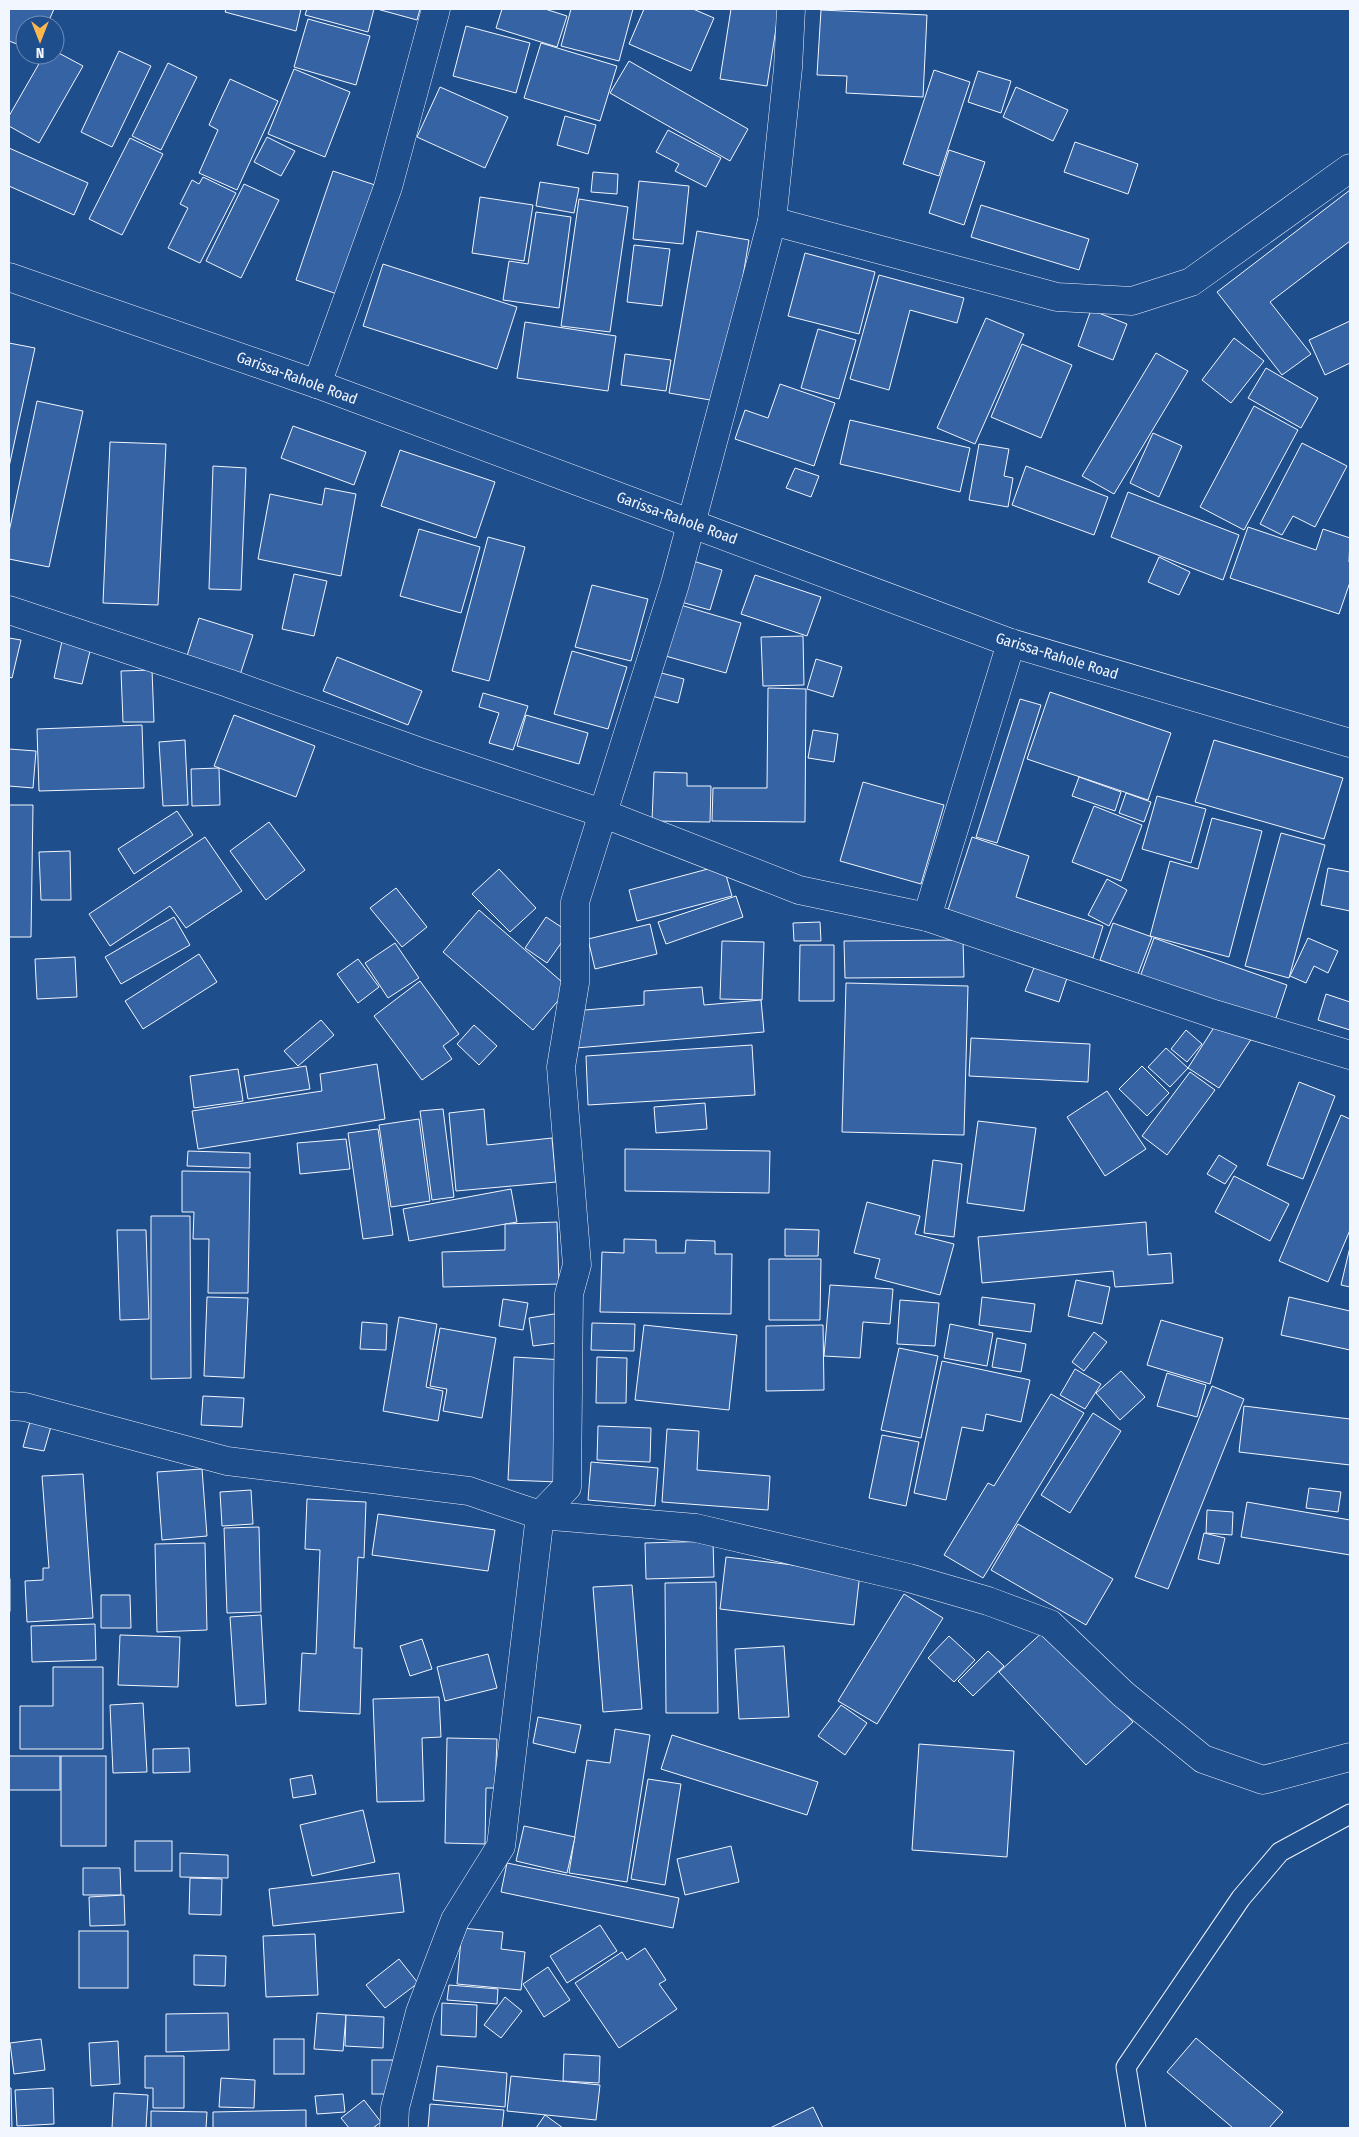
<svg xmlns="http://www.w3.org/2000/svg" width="1359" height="2137" font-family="'Fira Sans Condensed',sans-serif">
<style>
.building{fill:#3563a3;stroke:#f2f6ff}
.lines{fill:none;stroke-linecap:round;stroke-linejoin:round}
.lane-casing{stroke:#f2f6ff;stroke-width:21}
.street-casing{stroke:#f2f6ff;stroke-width:29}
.lane{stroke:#1f4e8c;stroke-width:19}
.street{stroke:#1f4e8c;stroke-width:28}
.labels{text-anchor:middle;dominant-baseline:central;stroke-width:4;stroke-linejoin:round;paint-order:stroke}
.street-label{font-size:15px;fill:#f2f6ff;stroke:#1f4e8c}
</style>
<rect width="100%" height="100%" fill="#1f4e8c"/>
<g class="building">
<path d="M9,9h45l-7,16h-22v22l-16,-6z"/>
<path d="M226,9h75l-5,22 -71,-19z"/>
<path d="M307,9h67l-6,23 -63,-17z"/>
<path d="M377,9h43l-3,11z"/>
<path d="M502,9h43l22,7 -10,31 -61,-19z"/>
<path d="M571,9h62l-14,52 -58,-15z"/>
<path d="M644,9h49l21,9 -23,53 -62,-27z"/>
<path d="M731,9h48l-12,77 -47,-7z"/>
<path d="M821,10l106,5 -4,82 -77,-4 1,-17 -30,-1z"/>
<path d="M308,19l62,17 -14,49 -62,-18z"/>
<path d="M466,26l64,17 -14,50 -63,-17z"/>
<path d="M541,43l76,23 -17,55 -76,-23z"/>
<path d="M55,51l28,15 -44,77 -30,-17v-10l35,-61h11z"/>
<path d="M119,51l32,15 -39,81 -31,-15z"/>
<path d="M629,61l119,68 -18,32 -120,-68z"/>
<path d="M168,63l29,14 -36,73 -29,-14z"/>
<path d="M294,69l56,23 -25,65 -57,-23z"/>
<path d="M934,70l36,12 -31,94 -36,-12z"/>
<path d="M978,71l33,10 -10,32 -33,-11z"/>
<path d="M230,79l48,22 -41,89 -38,-17 19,-43 -9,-5z"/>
<path d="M440,87l68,30 -23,51 -68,-31z"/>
<path d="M1016,87l52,23 -15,31 -50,-24z"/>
<path d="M565,116l31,9 -8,29 -31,-9z"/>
<path d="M668,130l53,28 -15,29 -31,-16 4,-7 -23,-12z"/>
<path d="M267,137l28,14 -14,25 -27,-14z"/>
<path d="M130,138l33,16 -41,81 -33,-16z"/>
<path d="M1075,142l63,22 -10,30 -64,-22z"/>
<path d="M9,148l79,35 -14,32 -65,-29z"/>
<path d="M949,150l36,12 -21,63 -35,-12z"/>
<path d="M333,171l42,14 -38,109 -41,-14z"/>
<path d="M593,172l25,2 -1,20 -26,-2z"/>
<path d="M203,177l33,16 -36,70 -32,-15 20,-40 -8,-4 12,-24 7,4z"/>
<path d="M639,181l50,5 -6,58 -50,-5z"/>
<path d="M540,182l39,6 -5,25 -38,-7z"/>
<path d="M244,184l35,16 -38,78 -35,-17z"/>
<path d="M1350,190v51l-80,61 41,52 -29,21 -65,-83z"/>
<path d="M480,197l53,8 -9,56 -52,-8z"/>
<path d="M579,199l49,8 -18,125 -49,-6z"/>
<path d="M981,205l108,34 -10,31 -108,-33z"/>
<path d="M536,212l35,5 -12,91 -56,-8 6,-39 19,3z"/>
<path d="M697,231l52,9 -27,162 -53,-9z"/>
<path d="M634,245l36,4 -8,57 -35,-4z"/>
<path d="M805,253l70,19 -16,62 -71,-18z"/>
<path d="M383,264l134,43 -20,62 -134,-43z"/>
<path d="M879,275l85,23 -7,25 -47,-13 -21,80 -39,-11z"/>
<path d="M1091,310l36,14 -14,36 -35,-14z"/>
<path d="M986,318l38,16 -49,110 -38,-16z"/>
<path d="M1350,321v42l-25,12 -16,-35z"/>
<path d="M525,322l91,14 -8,55 -91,-13z"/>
<path d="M818,329l38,11 -17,59 -38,-11z"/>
<path d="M1234,338l30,23 -33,42 -29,-23z"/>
<path d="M9,343l26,5 -26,119z"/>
<path d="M1022,344l50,21 -31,73 -50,-21z"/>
<path d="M1156,353l32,18 -74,123 -32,-18z"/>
<path d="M625,354l46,6 -5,31 -45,-6z"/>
<path d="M1266,368l52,30 -17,30 -53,-30z"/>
<path d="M780,384l55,19 -21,63 -79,-27 10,-29 23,8z"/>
<path d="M37,401l46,10 -34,156 -40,-8v-27z"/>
<path d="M1254,406l44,24 -54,100 -44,-23z"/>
<path d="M850,420l120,28 -10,44 -120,-28z"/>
<path d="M293,426l73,26 -12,33 -73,-27z"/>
<path d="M1153,433l29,13 -23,51 -29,-14z"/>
<path d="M110,442l56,2 -8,161 -55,-2z"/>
<path d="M1302,443l45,23 -32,61 -22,-11 -11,19 -22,-11z"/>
<path d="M979,444l30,5 -5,27 9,2 -5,29 -39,-7z"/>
<path d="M400,450l95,32 -19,56 -95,-32z"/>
<path d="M213,466l33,2 -5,122 -32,-1z"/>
<path d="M1026,466l82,31 -14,38 -82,-30z"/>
<path d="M795,468l24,8 -8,21 -25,-9z"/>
<path d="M325,488l31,6 -15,82 -83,-17 12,-65 52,11z"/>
<path d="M1128,492l111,43 -16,45 -112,-43z"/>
<path d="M1248,527l68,23 7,-21 27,9 -1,24 1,1v19l-11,32 -109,-36z"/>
<path d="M419,529l61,18 -19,66 -61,-17z"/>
<path d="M488,537l37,10 -36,134 -37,-10z"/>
<path d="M1159,557l31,15 -11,23 -31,-13z"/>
<path d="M693,561l29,9 -12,40 -29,-8z"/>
<path d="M294,574l33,7 -13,55 -32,-7z"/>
<path d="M755,575l66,22 -14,39 -66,-22z"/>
<path d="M592,585l56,14 -17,62 -56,-14z"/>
<path d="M677,604l64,19 -15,50 -64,-18z"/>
<path d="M199,618l54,17 -13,40 -54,-16z"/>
<path d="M803,636l1,49 -41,1 -2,-49z"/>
<path d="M9,638l12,2 -9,38 -3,-1z"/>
<path d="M62,641l29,6 -9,37 -28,-6z"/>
<path d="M572,651l55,16 -19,62 -54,-15z"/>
<path d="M337,657l85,34 -14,34 -85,-34z"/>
<path d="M816,659l26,8 -9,30 -26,-8z"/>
<path d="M152,670l2,52h-31l-2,-51z"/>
<path d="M654,671l30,8 -6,24 -30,-8z"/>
<path d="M768,688l38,1 -1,133 -93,-1 1,-33h54z"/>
<path d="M1050,692l121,41 -23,67 -121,-41z"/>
<path d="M483,693l45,13 -15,44 -24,-7 10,-30 -20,-6z"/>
<path d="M1020,699l21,6 -44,138 -21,-6z"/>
<path d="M234,715l81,31 -19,51 -82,-31z"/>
<path d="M526,715l62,18 -9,31 -62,-18z"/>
<path d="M142,725l2,63 -105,3 -2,-62z"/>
<path d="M813,730l25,4 -4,28 -26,-4z"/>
<path d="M185,740l3,65 -25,1 -4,-64z"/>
<path d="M1214,740l129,38 -19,61 -129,-37z"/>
<path d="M9,749l27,2 -3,37 -24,-2z"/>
<path d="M219,768l1,37 -28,1 -1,-37z"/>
<path d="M654,772l33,1v13h24l-1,36 -58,-1z"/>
<path d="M1079,777l42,15 -6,19 -43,-15z"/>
<path d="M863,782l81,23 -23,79 -81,-23z"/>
<path d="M1126,793l25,9 -7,20 -25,-9z"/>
<path d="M1157,796l49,13 -15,54 -49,-14z"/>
<path d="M9,805h24l-2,132h-22z"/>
<path d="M1094,806l48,19 -21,56 -49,-19z"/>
<path d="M177,811l16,24 -59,39 -16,-25z"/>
<path d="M1212,818l50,13 -33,126 -79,-21 20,-75 28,8z"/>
<path d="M269,822l36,48 -39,30 -36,-49z"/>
<path d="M1281,833l44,12 -36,133 -44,-12z"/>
<path d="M205,837l37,54 -56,37 -16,-22 -60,40 -21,-32z"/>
<path d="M972,837l57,19 -13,41 87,29 -10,32 -145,-48z"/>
<path d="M70,851l1,49h-30l-2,-48z"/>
<path d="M723,865l9,31 -95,25 -8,-31z"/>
<path d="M1328,868l22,4v39l-29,-6z"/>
<path d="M499,869l37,39 -26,24 -38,-38z"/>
<path d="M1107,879l20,11 -18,36 -21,-11z"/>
<path d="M396,888l31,39 -25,20 -32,-39z"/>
<path d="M736,896l7,21 -77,27 -8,-22z"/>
<path d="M479,910l90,78 -36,42 -90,-78z"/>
<path d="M174,917l16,28 -69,39 -16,-27z"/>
<path d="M546,917l23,15 -22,31 -22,-15z"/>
<path d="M820,922l1,19h-27l-1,-18z"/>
<path d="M1113,923l39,14 -14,37 -38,-14z"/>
<path d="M650,924l7,30 -62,15 -7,-30z"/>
<path d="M1154,938l133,47 -13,39 -134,-47z"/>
<path d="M1308,938l30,13 -10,22 -14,-7 -8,17 -16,-7z"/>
<path d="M963,940l1,37 -119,1 -1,-37z"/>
<path d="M722,941l42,1 -2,58 -42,-1z"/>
<path d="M395,943l24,35 -31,20 -23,-35z"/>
<path d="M800,945h34v56h-35z"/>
<path d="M199,954l18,28 -74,47 -18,-28z"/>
<path d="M75,957l2,40 -40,2 -2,-40z"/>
<path d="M358,959l21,28 -21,16 -21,-29z"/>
<path d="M1035,965l33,10 -9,27 -34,-11z"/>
<path d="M420,981l39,53 -16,12 9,13 -30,21 -48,-64z"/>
<path d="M846,983l122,3 -4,149 -122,-3z"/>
<path d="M702,987l2,18 57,-5 3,32 -188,16 -3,-37 71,-6v-14z"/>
<path d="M1326,994l24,8v28l-32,-10z"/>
<path d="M1220,1018l32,20 -33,50 -31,-20z"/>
<path d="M321,1020l13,15 -36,31 -14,-15z"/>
<path d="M474,1025l23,21 -18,19 -22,-21z"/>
<path d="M1186,1030l16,14 -15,18 -16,-13z"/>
<path d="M971,1038l119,6 -2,38 -119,-6z"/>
<path d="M752,1045l3,50 -167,10 -2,-49z"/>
<path d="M1166,1048l22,20 -18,19 -22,-20z"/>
<path d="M377,1064l8,55 -187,30 -6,-38 130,-20 -2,-17z"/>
<path d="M306,1066l4,23 -62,10 -4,-23z"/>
<path d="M1142,1066l27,27 -22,23 -28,-27z"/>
<path d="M238,1069l5,32 -49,7 -4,-32z"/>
<path d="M1190,1072l25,18 -48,65 -25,-19z"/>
<path d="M1299,1082l36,14 -32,83 -36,-14z"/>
<path d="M1107,1091l39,58 -41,27 -38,-59z"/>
<path d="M705,1103l2,26 -51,4 -2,-26z"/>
<path d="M443,1109l11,88 -22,3 -12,-89z"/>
<path d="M484,1109l3,36 65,-7 4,44 -100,9 -7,-78z"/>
<path d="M1341,1115l9,4v111l-22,52 -49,-21z"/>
<path d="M419,1119l11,82 -39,6 -12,-82z"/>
<path d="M978,1121l58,7 -12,83 -57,-8z"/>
<path d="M378,1129l15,106 -30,4 -15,-106z"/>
<path d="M346,1139l4,30 -50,5 -3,-31z"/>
<path d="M625,1149l145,2 -1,42 -144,-2z"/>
<path d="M188,1151l62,2v15l-63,-2z"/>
<path d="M1219,1155l18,11 -12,18 -18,-10z"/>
<path d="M933,1160l29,4 -8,73 -30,-4z"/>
<path d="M182,1171l68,1 -2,121h-40l1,-54h-16l1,-27h-12z"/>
<path d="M1234,1176l55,28 -19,37 -55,-29z"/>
<path d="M511,1189l6,33 -108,19 -6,-32z"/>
<path d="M867,1202l53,14 -5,18 39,10 -14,51 -65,-17 5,-19 -26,-6z"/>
<path d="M151,1216h39l1,162 -40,1z"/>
<path d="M557,1222l2,62 -116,3 -1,-35 63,-2v-26z"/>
<path d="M1146,1222l2,33 23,-2 2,30 -58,4 -2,-16 -131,12 -4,-46z"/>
<path d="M785,1229l34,1 -1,26h-33z"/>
<path d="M117,1230h29l3,89 -29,1z"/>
<path d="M624,1239l32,1v13h29l1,-13 29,1v13h17l-1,60 -131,-2 2,-60 22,1z"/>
<path d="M1350,1247v40l-9,-2z"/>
<path d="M769,1259h52l-1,61h-51z"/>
<path d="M1076,1280l34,7 -8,37 -34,-8z"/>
<path d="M830,1285l63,4 -3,35 -27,-2 -3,36 -36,-2z"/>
<path d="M207,1297l41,1 -4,80 -40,-2z"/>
<path d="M982,1297l53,7 -4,28 -52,-7z"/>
<path d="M1289,1297l61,14v39l-69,-15z"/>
<path d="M503,1299l25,4 -5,27 -24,-4z"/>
<path d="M900,1300l39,3 -4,43 -38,-2z"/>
<path d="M560,1313l4,29 -31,4 -4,-28z"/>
<path d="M399,1317l38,7 -11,63 17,4 -5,30 -55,-10z"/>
<path d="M1161,1320l62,18 -13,46 -63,-19z"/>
<path d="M362,1322l25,2 -1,26 -26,-1z"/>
<path d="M592,1323l43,1 -1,27 -43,-1z"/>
<path d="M950,1324l43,9 -6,33 -43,-8z"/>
<path d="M644,1325l93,10 -8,75 -94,-10z"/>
<path d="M823,1325l1,65 -58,1v-65z"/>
<path d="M440,1328l56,10 -14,80 -39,-7 4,-22 -17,-3z"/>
<path d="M1094,1332l13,10 -23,29 -12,-9z"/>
<path d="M997,1338l29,6 -5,28 -29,-5z"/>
<path d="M899,1348l39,8 -17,82 -40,-8z"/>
<path d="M514,1357l50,3 -6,122 -50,-2z"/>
<path d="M597,1357l30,1 -1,45h-30z"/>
<path d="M942,1361l88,19 -9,42 -35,-8 -3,17 -21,-4 -16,73 -32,-7z"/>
<path d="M1075,1369l26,15 -16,25 -25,-14z"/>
<path d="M1121,1371l24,26 -25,23 -24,-27z"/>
<path d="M1167,1373l39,12 -9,32 -40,-11z"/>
<path d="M1212,1386l32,13 -76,190 -33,-12z"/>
<path d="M1051,1394l33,19 -101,165 -39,-23 44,-72 6,3z"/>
<path d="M203,1396l41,2 -2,29 -41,-2z"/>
<path d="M1244,1406l106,13v46l-111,-13z"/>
<path d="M1093,1413l28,18 -51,82 -29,-18z"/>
<path d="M31,1418l21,5 -8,28 -21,-4z"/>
<path d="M598,1426l53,2 -1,34 -53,-2z"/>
<path d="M667,1429l32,2 -2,39 73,6 -2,34 -106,-8z"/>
<path d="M882,1435l37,7 -13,64 -37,-8z"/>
<path d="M591,1462l67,6 -3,38 -67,-6z"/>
<path d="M202,1469l5,67 -45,4 -5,-68z"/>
<path d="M83,1474l10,144 -66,4 -2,-41 18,-1v-12h6l-7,-92z"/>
<path d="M1309,1488l32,4 -3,20 -32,-4z"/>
<path d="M251,1490l2,34 -31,2 -2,-34z"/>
<path d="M307,1499l59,3 -2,56 -6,-1 -4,91h8l-2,66 -61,-3 3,-58 14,1 4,-104 -15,-1z"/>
<path d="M1247,1502l103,18v35l-109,-18z"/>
<path d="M1207,1510l26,2 -1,23 -26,-2z"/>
<path d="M378,1514l117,16 -7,41 -116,-16z"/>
<path d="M1018,1524l95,55 -27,46 -95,-55z"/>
<path d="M259,1527l2,85 -34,1 -3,-85z"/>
<path d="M1204,1533l21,5 -6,26 -21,-5z"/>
<path d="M713,1541l1,36 -68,2 -1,-36z"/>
<path d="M205,1543l2,87 -50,2 -2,-88z"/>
<path d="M726,1557l134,16 -6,52 -134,-16z"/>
<rect x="9" y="1579" width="1" height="32"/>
<path d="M716,1582l2,131h-52l-1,-130z"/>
<path d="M632,1585l10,124 -39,3 -10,-125z"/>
<path d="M904,1594l39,24 -66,106 -39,-23z"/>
<path d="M101,1595h29l1,33h-30z"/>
<path d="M261,1615l5,89 -30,2 -6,-89z"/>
<path d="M95,1624l1,36 -64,2 -1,-36z"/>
<path d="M1046,1629l87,93 -47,43 -87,-93z"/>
<path d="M120,1635l60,2 -2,50 -60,-2z"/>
<path d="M949,1636l26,24 -21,22 -26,-24z"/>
<path d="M422,1639l10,30 -22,7 -10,-30z"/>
<path d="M784,1646l5,71 -50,2 -4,-70z"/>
<path d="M988,1651l16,15 -31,30 -15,-15z"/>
<path d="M488,1654l9,34 -52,13 -8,-34z"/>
<path d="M53,1667h50v82h-83v-43h33z"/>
<path d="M439,1697l2,40 -19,1 2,63 -47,1 -4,-103z"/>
<path d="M143,1703l4,69 -34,1 -3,-68z"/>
<path d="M841,1705l26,18 -22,32 -27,-19z"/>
<path d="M538,1717l43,8 -6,28 -42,-10z"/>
<path d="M615,1729l35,6 -23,147 -58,-9 18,-113 23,3z"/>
<path d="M672,1735l146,47 -11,33 -146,-46z"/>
<path d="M447,1738l50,1 -2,49h-9l-1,56 -40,-1z"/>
<path d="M919,1744l95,7 -7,106 -95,-7z"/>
<path d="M189,1748l1,24 -37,1v-24z"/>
<rect x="9" y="1756" width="51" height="34"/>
<rect x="61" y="1756" width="45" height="90"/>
<path d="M312,1775l4,19 -23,4 -3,-19z"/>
<path d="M648,1779l33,5 -16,101 -34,-6z"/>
<path d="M363,1810l12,52 -63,14 -12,-51z"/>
<path d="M524,1826l51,11 -8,36 -51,-12z"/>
<rect x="135" y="1841" width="37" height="30"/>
<path d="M731,1846l8,36 -54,13 -8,-36z"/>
<path d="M180,1853l48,2v23l-48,-1z"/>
<path d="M507,1863l172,35 -6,30 -172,-36z"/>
<path d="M83,1868h37l1,27h-38z"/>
<path d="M399,1873l5,39 -131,14 -4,-37z"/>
<path d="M190,1878l32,1 -1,36 -32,-1z"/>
<path d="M124,1895l1,30 -35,1 -1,-29z"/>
<path d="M600,1925l17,26 -50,32 -17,-27z"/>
<path d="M462,1928l41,4 -2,17 24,3 -4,38 -64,-6z"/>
<rect x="79" y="1931" width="49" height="57"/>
<path d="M315,1934l3,61 -52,2 -3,-61z"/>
<path d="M645,1948l21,32 -7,4 18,25 -58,39 -44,-65 47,-31 5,8z"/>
<path d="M194,1955l32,1 -1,30 -31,-1z"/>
<path d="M399,1959l19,24 -33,25 -19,-23z"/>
<path d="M548,1967l22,33 -26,17 -21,-33z"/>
<path d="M449,1985l49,4 -1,15 -50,-4z"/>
<path d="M505,1997l17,14 -21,27 -17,-13z"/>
<path d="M442,2003l35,2 -1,32 -35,-2z"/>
<path d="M228,2013l1,37 -63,2v-38z"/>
<path d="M317,2013l29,2 -3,36 -29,-2z"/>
<path d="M346,2015l38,2 -1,31 -38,-2z"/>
<path d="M1196,2038l87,74 -14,16h-36l-66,-56z"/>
<path d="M41,2039l4,31 -31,4 -4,-31z"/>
<rect x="274" y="2039" width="30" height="35"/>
<path d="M118,2041l2,43 -29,2 -2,-43z"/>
<path d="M564,2054l36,2 -1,27 -36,-2z"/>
<path d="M145,2056h39v52h-31v-20h-8z"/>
<rect x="372" y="2060" width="23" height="34"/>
<path d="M437,2066l70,7 -2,34 -72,-7z"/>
<path d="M511,2076l89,9 -4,35 -89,-9z"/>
<path d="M221,2078l34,2 -1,28 -35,-1z"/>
<path d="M9,2088h2l1,40h-3z"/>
<path d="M53,2088l1,36 -37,2 -2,-36z"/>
<path d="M114,2093l34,2 -2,33h-34z"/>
<path d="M343,2094l2,18 -28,2 -2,-18z"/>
<path d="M364,2100l17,22 -8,6h-24l-8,-10z"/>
<path d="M430,2104l74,6 -2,18h-74z"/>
<path d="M813,2107l10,21h-53z"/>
<path d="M306,2110v18h-93v-16z"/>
<path d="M151,2111l56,1 -1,16h-55z"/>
<path d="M545,2115l18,13h-27z"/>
</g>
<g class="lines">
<g class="lane-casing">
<path id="lane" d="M1136,2128l-10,-61 115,-169 39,-46 70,-38"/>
</g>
<g class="street-casing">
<g id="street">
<path d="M772,221l285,76 75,4 59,-19 159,-114"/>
<path d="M9,277l308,107 694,259 339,100"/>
<path d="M317,384l71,-197 48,-178"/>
<path d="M9,610l219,73 195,70 179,60 197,77 128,27 287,97 136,41"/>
<path d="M927,917l84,-274"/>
<path d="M9,1406l16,1 202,54 242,30 71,24 156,13 213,50 79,23 62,23 73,70 80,65 60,21 87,-23"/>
<path d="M394,2128l1,-20 25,-96 35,-92 46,-74 39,-331 27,-28 2,-193 8,-29 -16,-198 14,-84v-81l100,-318 97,-363 16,-153 3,-59"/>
</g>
</g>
<use href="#lane" class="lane"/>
<use href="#street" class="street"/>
</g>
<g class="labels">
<g class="street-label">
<text transform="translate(297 378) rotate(20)">Garissa-Rahole Road</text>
<text transform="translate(677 518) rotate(20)">Garissa-Rahole Road</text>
<text transform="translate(1057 656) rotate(17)">Garissa-Rahole Road</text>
</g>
</g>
<rect width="1359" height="2137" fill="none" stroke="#f2f6ff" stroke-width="20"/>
<g transform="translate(40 40) rotate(180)"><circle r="24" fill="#1f4e8c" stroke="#7391ba"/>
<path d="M0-4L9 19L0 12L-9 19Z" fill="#ffb74d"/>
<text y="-8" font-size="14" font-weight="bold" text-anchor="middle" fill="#f2f6ff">N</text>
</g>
</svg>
